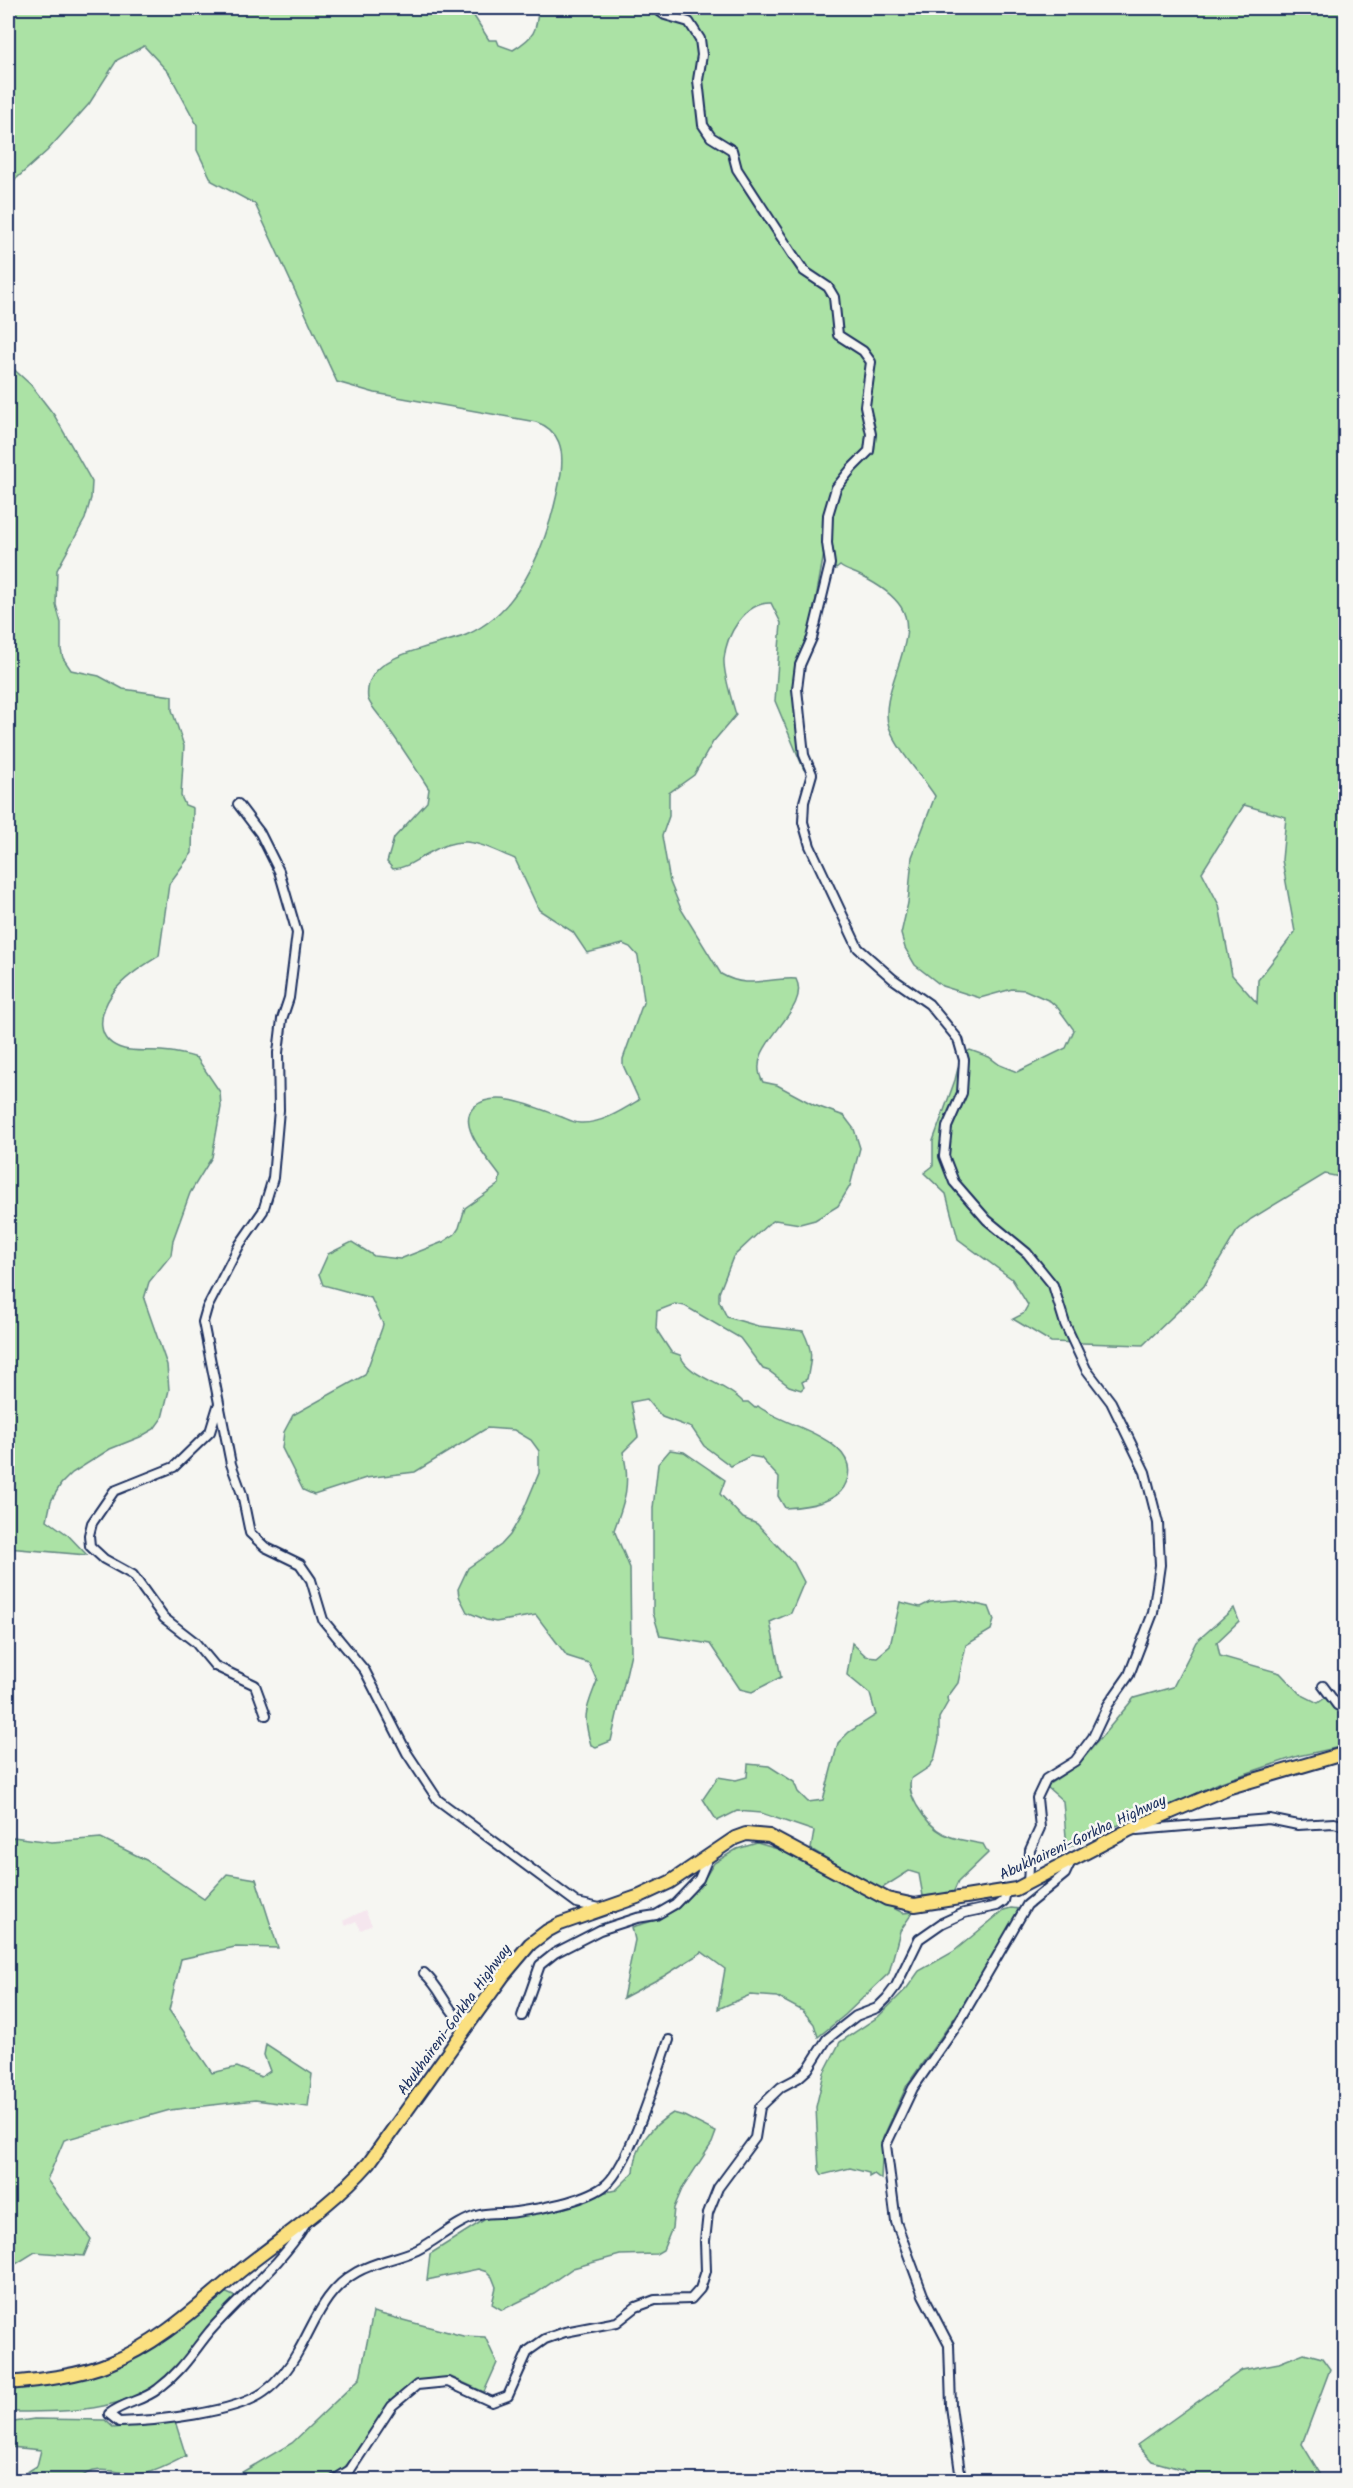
<svg xmlns="http://www.w3.org/2000/svg" width="1353" height="2488" font-family="Kalam,sans-serif">
<style>
.built{fill:#f5e6ee}
.green{fill:#abe2a5;stroke:#638882;stroke-width:1.5;fill-rule:evenodd}
.lines{fill:none;stroke-linecap:round;stroke-linejoin:round}
.street-casing{stroke:#1b2f5e;stroke-width:12}
.primary-casing{stroke:#1b2f5e;stroke-width:16}
.street{stroke:#f6f6f2;stroke-width:8}
.primary{stroke:#fbe080;stroke-width:12}
.labels{text-anchor:middle;dominant-baseline:central;stroke-width:5;stroke-linejoin:round;paint-order:stroke}
.street-label{font-size:15px;fill:#1b2f5e;stroke:#f6f6f2}
</style>
<rect width="100%" height="100%" fill="#f6f6f2"/>
<filter id="ink" filterUnits="userSpaceOnUse"><feTurbulence type="fractalNoise" baseFrequency=".0167" numOctaves="2"/><feDisplacementMap in="SourceGraphic" scale="12" xChannelSelector="R" yChannelSelector="G"/><feConvolveMatrix kernelMatrix="1 2 1 2 8 2 1 2 1" color-interpolation-filters="sRGB"/></filter>
<g filter="url(#ink)">
<path class="built" d="M365,1910l7,15 -11,5 -5,-9 -10,5 -3,-5z"/>
<g class="green">
<path d="M8,8h461l20,32h8l2,5 14,5c21,-13 24,-18 25,-42h807v1170l-20,-4 -74,45 -14,12 -33,55 -61,59 -92,-3 -38,-23 10,-5 5,-9 -16,-26 -54,-40 -12,-45 -22,-21 9,-7v-25l22,-61 6,-24 9,-6 19,7 11,8 17,7 49,-24 8,-18 -16,-22 -8,-7 -25,-11 -13,-1 -32,9 -38,-12 -27,-21 -10,-17 -4,-14 7,-31 4,-46 23,-61c-15,-23 -36,-43 -46,-69 -12,-35 33,-88 12,-120 -9,-14 -26,-24 -40,-31 -7,-4 -15,-5 -21,-10l-4,3 -12,-16 -12,68 -18,70 10,79 -29,-69 6,-78 -10,-20c-27,-1 -45,33 -47,56 -1,15 8,41 12,56l-23,27 -19,33 -25,18v23l-7,20 8,46 11,27 40,65c27,16 47,3 75,5 17,33 -55,67 -33,103l14,3 37,20 30,11 10,13 6,19 -10,38 -12,20 -23,14 -15,4 -25,-4 -7,4 -35,33 -14,36v8l8,16 31,9 45,5c10,20 9,26 4,48l-5,3 2,5 -3,3 -12,-4 -20,-15 -6,-2 -23,-31 -55,-32 -10,-2 -18,7 -1,18 15,23 9,3c8,22 46,28 63,47h5l7,6 3,-2c23,20 112,34 86,81 -10,17 -41,20 -59,21l-7,-12 1,-18 -18,-20 -11,-2 -19,10 -27,-20 -12,-18 -30,-11 -15,-18 -16,3 7,35 -15,15c8,32 2,48 -9,78l16,38 1,85 -20,88 -15,6 -5,-2c-9,-31 -5,-35 6,-64l-8,-18 -22,-7 -31,-41 -40,7 -10,-2 -19,-8 -8,-16 -1,-7 10,-21 33,-23 9,-10 11,-19 18,-43v-22l-8,-11 -17,-10 -27,-2 -72,44 -49,6 -52,17 -11,-5 -21,-42 2,-16 9,-17 72,-40 17,-47 1,-4 -12,-26 -48,-13 -4,-11 9,-20 24,-12 22,14 26,3 43,-17 12,-8 4,-6 6,-20 34,-24 1,-8c-11,-16 -46,-53 -25,-70 22,-18 64,3 87,11 5,2 12,6 18,6 21,1 41,-12 59,-23l-16,-35v-6l21,-59 -6,-44 -8,-9 -7,-3 -36,9 -14,-21 -34,-22 -24,-51c-36,-15 -51,-27 -88,-5 -12,7 -21,14 -34,15l-6,-7 7,-24 33,-36 2,-13c-14,-22 -28,-43 -43,-64 -5,-8 -15,-18 -18,-26 -1,-5 0,-14 2,-18 11,-29 69,-35 96,-46 60,-26 85,-103 95,-162 3,-23 -1,-43 -25,-51l-161,-29 -38,-11 -82,-178 -43,-23 -15,-31v-25l-28,-52 -25,-27 -27,14 -28,44 -42,47 -39,35zM1244,805l42,12 -4,43 13,72 -37,48 -1,23 -25,-28 -13,-70 -17,-33z"/>
<path d="M8,364l23,21 23,30 38,67 -1,16 -6,21 -28,51 -1,35 5,18v27l2,8 8,12 28,6 24,13 49,7v14l12,36 -3,50 4,9 8,3 -1,45 -23,31 -10,72c-16,10 -36,22 -47,38 -14,21 -17,47 12,55 11,3 25,1 37,2 12,1 25,3 36,7l23,34 1,15 -9,50 -22,36 -17,47 -2,15 -22,27 -5,17 23,66 2,25 -7,28 -8,11 -14,8 -30,12 -38,24 -11,11 -10,17 -4,19 21,15 19,20 -79,-7z"/>
<path d="M670,1450l14,2 41,28 -5,14 23,24 14,6 37,39 10,19 -13,31 -21,9 11,55 -29,15 -12,-3 -30,-45 -50,-8 -7,-23v-105l5,-44z"/>
<path d="M957,1600l32,7 5,13 -3,10 -25,15 -8,38 -11,15 1,4 -9,16v21l-5,21 -5,7 -18,12c-3,9 1,18 6,27 18,30 32,32 66,38l5,9 -30,29 -5,11 -30,3 -4,-22 -10,-3 -30,19 -68,-41 3,-18 -53,-18 -24,-2 -20,10 -14,-22 15,-22 18,3 11,-3 1,-13 21,2 25,16 4,10 10,10 15,-2 15,-57 11,-11 27,-17 -6,-21 -23,-19 5,-32 14,13 11,1 13,-11 10,-44 20,5 10,-5z"/>
<path d="M1234,1608l5,13 -22,21 3,14 60,17 20,21 18,9 7,-5 20,17v31l-47,10 -77,26 -93,44 -5,-3 -56,25 -4,-47 -17,-15 32,-21 56,-67 39,-11 23,-45z"/>
<path d="M13,1837l39,5 49,-4 45,22 58,39 23,-25 29,5 22,69 -43,-1 -54,12 -12,51 43,63 25,-6 24,10 9,-6 -6,-16 2,-11 46,30 -4,33 -53,-7 -85,10 -106,30 -17,40 44,59 -7,17 -49,-4 -27,17v-418z"/>
<path d="M757,1843l24,7 122,63 10,-1 -13,19 -11,42 -44,42 -27,22 -4,-13 -11,-13 -26,-14 -27,-2 -32,14 7,-40 -23,-17 -38,24 -41,22 12,-58 -3,-13 24,-7 21,-11 29,-33 8,-13 23,-14z"/>
<path d="M1011,1908l9,1 -3,8 -36,63 -74,105 -24,53 -2,41 -7,-5 -5,3v-4l-19,-5 -28,7 -3,-5 -3,-63 8,-34 16,-31 38,-25 29,-29 12,-17 34,-19 51,-42z"/>
<path d="M673,2113l11,3 32,16 -4,11 -30,46 -8,19 -2,20 -9,22 -7,4 -36,1 -47,13 -38,26 -33,16 -10,-6 4,-17 -4,-10 -5,-5 -9,-3 -51,11 3,-26 57,-36 98,-17 11,-7 20,-4 18,-18c1,-26 17,-46 39,-59z"/>
<path d="M218,2289l20,9c-11,11 -23,21 -33,33 -8,9 -13,21 -21,30 -43,52 -115,51 -176,51v-23c43,-4 104,-13 141,-39 25,-17 48,-39 69,-61z"/>
<path d="M373,2312l90,24 22,1 12,26 -13,29 -33,-15 -26,4 -23,14 -57,72 -21,13h-107l22,-6 53,-31 68,-65z"/>
<path d="M1304,2353l18,5 8,11 -28,75 22,36h-127l-13,-10 -32,-9 -15,-16 105,-75 37,-7z"/>
<path d="M34,2419l71,1 9,8 61,-7 11,35c-12,6 -26,14 -39,17 -21,5 -52,-13 -68,7h-65l23,-14 4,-16 -31,-3 -2,-2v-22z"/>
</g>
<g class="lines">
<g class="street-casing">
<g id="street">
<path d="M655,8l10,7 24,7 11,17 2,16 -4,25 5,45 8,12 21,13 5,19 56,86 11,16 24,16 6,10 4,38 25,16 8,11 -6,44 6,28 -2,17 -17,17 -16,20 -8,27 -1,28 3,21 -18,74 -12,27 -3,24 7,66 8,19 -8,28 -1,20 7,24 48,102 35,31 36,25 29,35 6,21 -2,33 -15,34 -3,29 10,26 33,38 40,33 26,32 12,39 21,45 25,33 34,70 13,51 2,42 -7,48 -24,62 -21,30 -15,32 -18,24 -29,18 -9,19 3,30 -10,22 -2,33"/>
<path d="M238,804l22,29 19,38 18,62 -8,65 -7,21 -4,34 1,57 -6,68 -10,33 -23,33 -33,64 -4,14 28,142 11,30 8,39 15,14 35,17 11,16 12,40 42,51 42,82 31,47 139,103 23,5"/>
<path d="M218,1406l-8,26 -36,35 -60,24 -22,32 -3,12 1,11 14,13 29,16 31,43 31,24 20,24 40,19 11,30"/>
<path d="M1323,1686l14,19 9,5"/>
<path d="M1137,1830l132,-11 29,6 36,-2 12,3"/>
<path d="M424,1973c15,13 20,30 33,44l18,-2"/>
<path d="M522,2016l18,-51 15,-12 45,-23 37,-12 19,-3 19,-11 24,-25 9,-21"/>
<path d="M305,2225c-25,41 -64,70 -95,106 -18,22 -28,40 -52,58 -15,12 -34,13 -49,25l10,8c37,-1 116,-9 145,-30 14,-10 27,-27 35,-42 17,-30 26,-60 58,-78 19,-11 40,-13 60,-22 21,-10 39,-29 63,-35 11,-3 24,-1 36,-3 24,-3 67,-11 87,-25 26,-17 54,-114 66,-147"/>
<path d="M334,2480l16,-10 42,-64 25,-21 31,-3 44,20 16,-6 20,-45 17,-12 20,-7 52,-10 19,-15 19,-7 36,-1 9,-10 6,-18 -1,-30 3,-28 10,-25 37,-50 5,-31 21,-20 17,-9 10,-9 19,-30 29,-23 21,-8 10,-10 9,-12 23,-47 23,-16 22,-10 33,-7 7,-5 2,-9"/>
<path d="M961,2480l-10,-74 -2,-61 -26,-50 -27,-73 -10,-77 27,-57 46,-66 68,-117 38,-31 6,-13"/>
</g>
</g>
<g class="primary-casing">
<path id="primary" d="M8,2383c33,-3 71,-7 102,-20 51,-20 92,-61 134,-95 43,-34 88,-63 125,-105l134,-187 27,-32 17,-13 13,-7 80,-28 30,-14 65,-44 11,-4 23,2 118,63 28,6 101,-16 113,-59 101,-43 116,-34"/>
</g>
<use href="#street" class="street"/>
<use href="#primary" class="primary"/>
</g>
</g>
<g class="labels">
<g class="street-label">
<text transform="translate(1083 1838) rotate(-25)">Abukhaireni-Gorkha Highway</text>
<text transform="translate(455 2020) rotate(-54)">Abukhaireni-Gorkha Highway</text>
</g>
</g>
<rect width="1353" height="2488" fill="none" stroke="#f6f6f2" stroke-width="30"/>
<rect x="15" y="15" width="1323" height="2458" fill="none" stroke="#1b2f5e" stroke-width="2" filter="url(#ink)"/>
</svg>
